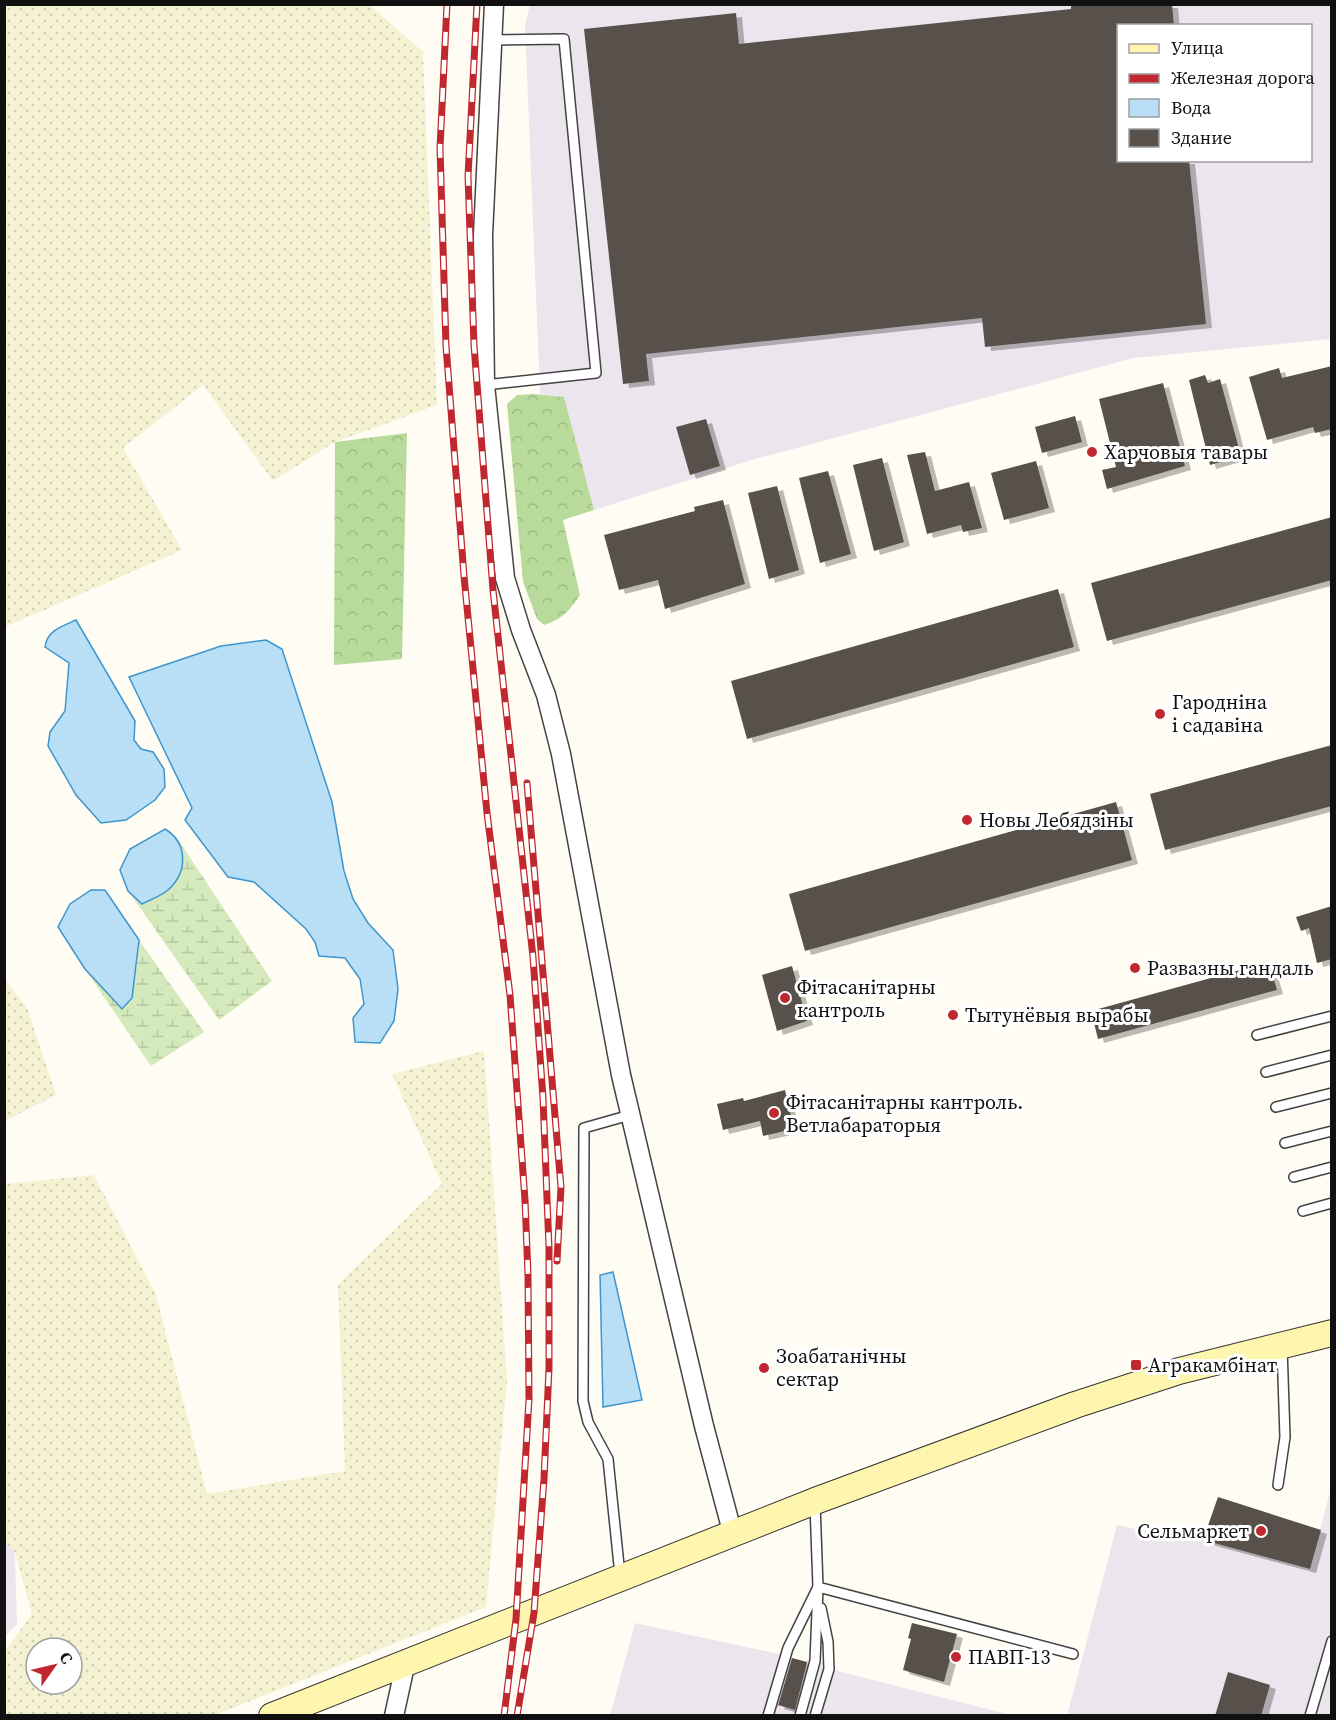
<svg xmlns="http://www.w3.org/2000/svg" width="1336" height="1720" font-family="'Source Serif 4',serif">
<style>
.industrial{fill:#ede5ee;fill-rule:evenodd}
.farmland{fill:url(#farmland-dots);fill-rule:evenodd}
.forest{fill:url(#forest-crowns)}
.wetland{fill:url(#wetland-marsh)}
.water{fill:#b8dff6;stroke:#3f95cd;stroke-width:1.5}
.building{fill:#59514c;filter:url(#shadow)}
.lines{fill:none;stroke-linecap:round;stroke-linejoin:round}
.lane-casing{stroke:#434343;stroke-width:12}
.street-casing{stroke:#434343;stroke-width:21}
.secondary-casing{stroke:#323232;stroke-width:28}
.lane{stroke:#fff;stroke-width:9}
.street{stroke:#fff;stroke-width:18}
.secondary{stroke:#fef5af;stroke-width:26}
.rail-casing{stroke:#c1272f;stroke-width:7}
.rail{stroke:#fff;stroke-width:4.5;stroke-dasharray:14;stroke-linecap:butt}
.poi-dot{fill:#c1272f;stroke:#fff;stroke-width:2}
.labels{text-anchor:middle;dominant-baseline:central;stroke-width:6;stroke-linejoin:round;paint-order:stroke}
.poi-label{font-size:20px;fill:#101010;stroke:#fff;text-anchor:start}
</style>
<defs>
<pattern id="farmland-dots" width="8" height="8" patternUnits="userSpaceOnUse" patternTransform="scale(1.5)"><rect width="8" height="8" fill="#f5f2d3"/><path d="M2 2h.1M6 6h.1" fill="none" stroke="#d1ceb4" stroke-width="1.8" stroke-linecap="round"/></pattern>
<pattern id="forest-crowns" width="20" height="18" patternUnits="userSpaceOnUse" patternTransform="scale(1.5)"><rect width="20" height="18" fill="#b8db9b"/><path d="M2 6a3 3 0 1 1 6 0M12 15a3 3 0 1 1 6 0" fill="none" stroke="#9dbb84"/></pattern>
<pattern id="wetland-marsh" width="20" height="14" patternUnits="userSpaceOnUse" patternTransform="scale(1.5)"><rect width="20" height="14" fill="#d4eabc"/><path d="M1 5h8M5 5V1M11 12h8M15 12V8" fill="none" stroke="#b5c8a1"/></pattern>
<filter id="shadow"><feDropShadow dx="6" dy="4" stdDeviation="0" flood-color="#0004"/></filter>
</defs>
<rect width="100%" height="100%" fill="#fffdf3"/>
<g class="industrial">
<path d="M530,4l801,1v334l-197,19 -379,101 -161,51 -30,-113 -24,-3 -15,-369zM1118,26h192v134h-192z"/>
<path d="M1331,1488v227l-264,1 50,-191 75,16 11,-1 15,-43 102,33z"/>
<path d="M4,1541l11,12 2,71 -12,13z"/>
<path d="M635,1623l144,31 28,8 1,-3 15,4 -1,4 189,48 -401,1z"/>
</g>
<g class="farmland">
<path d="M5,5h365l53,47 14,353 -102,37 -62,39 -70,-96 -80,63 59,102 -177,77z"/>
<path d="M4,978l23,30 29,87 -51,26z"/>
<path d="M484,1051l23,329 -21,227 -271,108h-210v-64l27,-37 -17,-61 -10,-12v-357l89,-9 62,120 51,199 138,-23 -7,-187 104,-100 -50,-110zM36,1648h36v36h-36z"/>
</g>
<g class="forest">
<path d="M534,394l30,3 30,113 -31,10 17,75c-11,16 -17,24 -36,30l-7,-6 -14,-37 -16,-178 10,-9z"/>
<path d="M407,433l-5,226 -68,6 1,-223z"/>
</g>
<g class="wetland">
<path d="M175,835l97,146 -53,39 -91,-129 14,13 41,-53z"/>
<path d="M139,940l65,92 -53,34 -66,-97 37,40 15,-43z"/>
</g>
<g class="water">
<path d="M76,620l59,101 -1,19 7,9 12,3 11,17 1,18 -10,13 -29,20 -25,3 -25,-28 -28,-49 2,-14 15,-21 4,-48 -24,-16c2,-17 18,-21 31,-27z"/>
<path d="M266,640l16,9 50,153 12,69 9,28 15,24 25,27 5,39 -4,32 -14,22 -25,-1 -2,-24 11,-14 -4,-25 -15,-21 -26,-2 -4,-14 -9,-13 -52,-47 -26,-5 -43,-57 7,-12 -63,-131 92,-31z"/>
<path d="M165,829c23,14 23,43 3,61 -7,6 -18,10 -26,14l-14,-13 -8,-21 10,-21z"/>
<path d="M91,890h14l34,50 -7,58 -10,11 -37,-40 -27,-42 12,-23z"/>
<path d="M613,1272l29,128 -39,7 -3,-132z"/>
</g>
<g class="building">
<path d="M1071,4h101l2,22h-55v134h70l17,164 -221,23 -3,-29 -336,36 3,27 -26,3 -39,-355 152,-16 3,31 332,-35z"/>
<path d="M1332,366v63l-17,4 -2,-6 -46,13 -18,-63 30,-9 3,10z"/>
<path d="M1205,375l3,8 12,-4 21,77 -31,9 -21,-85z"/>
<path d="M1163,383l22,83 -78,23 -5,-19 14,-3 -17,-68z"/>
<path d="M1075,416l7,26 -40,11 -7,-26z"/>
<path d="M706,419l14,47 -30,9 -14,-48z"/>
<path d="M925,452l10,39 34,-9 13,46 -19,4 -2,-7 -34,9 -20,-79z"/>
<path d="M882,458l22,84 -30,9 -21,-86z"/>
<path d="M1036,461l13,47 -45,12 -13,-47z"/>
<path d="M828,471l23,83 -31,9 -21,-85z"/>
<path d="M777,486l22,84 -30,9 -21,-86z"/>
<path d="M723,500l22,84 -80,25 -7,-29 -39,10 -15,-55 91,-24 -1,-4z"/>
<path d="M1332,517v63l-225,61 -16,-58z"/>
<path d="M1058,589l16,58 -327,92 -16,-58z"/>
<path d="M1332,745v61l-167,44 -15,-56z"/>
<path d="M1116,802l16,58 -327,91 -16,-57z"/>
<path d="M1332,906v53l-15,4 -8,-35 -8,3 -5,-14z"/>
<path d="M1269,962l8,28 -179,49 -7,-28z"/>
<path d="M792,966l15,55 -30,10 -15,-56z"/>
<path d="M785,1090l9,39 -31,7 -3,-15 -37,9 -6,-26 26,-6 1,3z"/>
<path d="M1218,1497l103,33 -11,39 -107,-29z"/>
<path d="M912,1623l45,11 -13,48 -41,-12 8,-31 -3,-1z"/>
<path d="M792,1658l15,4 1,-3 -13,51 -17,-5 -1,4z"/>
<path d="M1228,1672l42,13 -9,31h-46z"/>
</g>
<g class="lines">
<g class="lane-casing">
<g id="lane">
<path d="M485,385l111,-12 -32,-334 -73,1"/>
<path d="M1257,1035l75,-19"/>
<path d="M1266,1072l66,-17"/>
<path d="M1276,1107l56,-14"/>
<path d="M1285,1143l47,-12"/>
<path d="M1294,1177l38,-10"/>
<path d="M1303,1211l29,-8"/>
<path d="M1278,1485l7,-48 -3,-90"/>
<path d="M620,1575l-12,-116 -20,-37 -5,-21 1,-273 46,-13"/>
<path d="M768,1716l20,-68 30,-61 255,67"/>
<path d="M800,1716l15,-55 3,-74 -3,-83"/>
<path d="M815,1716l14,-47 -1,-27 -7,-34"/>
<path d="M1310,1716l22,-75"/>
</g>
</g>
<g class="street-casing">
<g id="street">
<path d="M494,4l-11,231 2,150 20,193 16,52 25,65 15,59 60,321 83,351 29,109"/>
<path d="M394,1716l12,-55"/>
</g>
</g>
<g class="secondary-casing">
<path id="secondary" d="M272,1716l543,-215 260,-96 104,-34 153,-38"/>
</g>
<use href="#lane" class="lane"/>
<use href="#street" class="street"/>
<use href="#secondary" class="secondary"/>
<g class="rail-casing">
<g id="rail">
<path d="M447,4l-7,144 6,198 18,230 23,237 23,182 15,205 3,75 1,124 -13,220 -12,97"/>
<path d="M477,4l-9,172 6,169 19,245 40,367 10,141 6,150v120l-5,111 -10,134 -17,103"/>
<path d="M527,783l34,404 -4,74"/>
</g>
</g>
<use href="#rail" class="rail"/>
</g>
<g class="poi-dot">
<circle cx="1092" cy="452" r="6"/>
<circle cx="1160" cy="714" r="6"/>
<circle cx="967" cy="820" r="6"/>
<circle cx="1135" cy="968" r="6"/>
<circle cx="785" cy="998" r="6"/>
<circle cx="953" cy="1015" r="6"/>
<circle cx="774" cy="1113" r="6"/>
<rect x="1130" y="1359" width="12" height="12" rx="3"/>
<circle cx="764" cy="1368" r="6"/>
<circle cx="1261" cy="1531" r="6"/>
<circle cx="956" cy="1657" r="6"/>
</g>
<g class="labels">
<g class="poi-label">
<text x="1104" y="452">Харчовыя тавары</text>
<text x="1172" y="702">Гародніна<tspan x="1172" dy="23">і садавіна</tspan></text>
<text x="979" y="820">Новы Лебядзіны</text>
<text x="1147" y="968">Развазны гандаль</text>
<text x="797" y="987">Фітасанітарны<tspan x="797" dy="23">кантроль</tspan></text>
<text x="965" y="1015">Тытунёвыя вырабы</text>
<text x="786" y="1102">Фітасанітарны кантроль.<tspan x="786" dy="23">Ветлабараторыя</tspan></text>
<text x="776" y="1356">Зоабатанічны<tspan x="776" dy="23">сектар</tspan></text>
<text x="1148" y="1365">Агракамбінат</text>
<text x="1249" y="1531" text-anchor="end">Сельмаркет</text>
<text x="968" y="1657">ПАВП-13</text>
</g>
</g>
<rect width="1336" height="1720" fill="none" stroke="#101010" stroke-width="12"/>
<rect x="1117" y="24" width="195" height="138" fill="#ffffff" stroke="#9f9f9f" stroke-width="1.5"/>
<rect x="1129" y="44" width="30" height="9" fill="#fef5af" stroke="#9f9f9f" stroke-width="1.5"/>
<text x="1171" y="54" font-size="18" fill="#101010">Улица</text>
<rect x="1129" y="74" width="30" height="9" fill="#c1272f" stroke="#9f9f9f" stroke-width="1.5"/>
<text x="1171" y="84" font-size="18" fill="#101010">Железная дорога</text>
<rect x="1129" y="99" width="30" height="18" fill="#b8dff6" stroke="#9f9f9f" stroke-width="1.5"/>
<text x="1171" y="114" font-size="18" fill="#101010">Вода</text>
<rect x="1129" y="129" width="30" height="18" fill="#59514c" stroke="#9f9f9f" stroke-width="1.5"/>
<text x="1171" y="144" font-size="18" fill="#101010">Здание</text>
<g transform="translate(54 1666) rotate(56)"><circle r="28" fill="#ffffff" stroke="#9f9f9f" stroke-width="1.5"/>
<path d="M0-4.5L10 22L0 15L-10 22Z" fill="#c1272f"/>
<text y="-9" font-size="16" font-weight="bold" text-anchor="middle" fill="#101010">С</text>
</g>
</svg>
